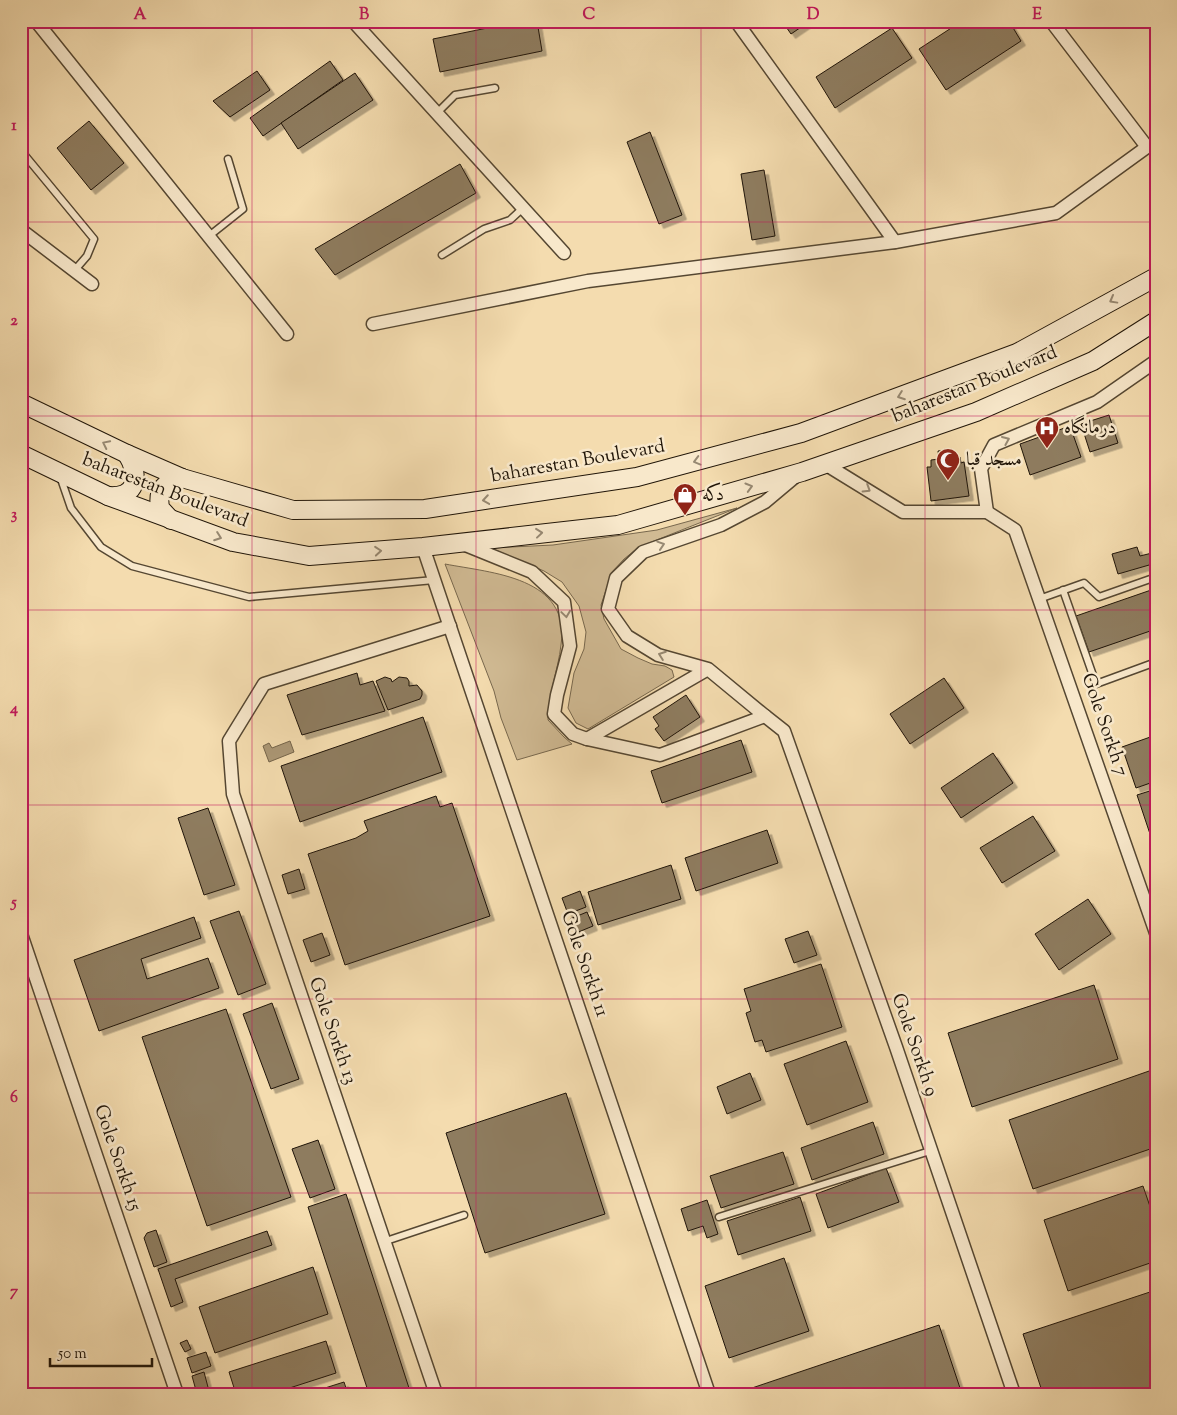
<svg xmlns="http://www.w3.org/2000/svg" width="1177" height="1415" font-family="'Sorts Mill Goudy',Amiri,serif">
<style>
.green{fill:#d0ba93;stroke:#78684e}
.water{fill:#ac9876;stroke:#74644a}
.building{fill:#8e7c5f;stroke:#201508;filter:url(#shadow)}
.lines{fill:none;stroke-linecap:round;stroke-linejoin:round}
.lane-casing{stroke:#554732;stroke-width:9}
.street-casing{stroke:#554732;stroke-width:15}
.secondary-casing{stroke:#201508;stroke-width:20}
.lane{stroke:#f8e8cb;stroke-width:6}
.street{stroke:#f8e8cb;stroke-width:12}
.secondary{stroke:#f8e8cb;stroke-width:18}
.oneway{stroke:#978973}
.grid{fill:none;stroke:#c2185b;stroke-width:1;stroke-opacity:0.55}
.labels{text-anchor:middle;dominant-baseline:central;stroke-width:5;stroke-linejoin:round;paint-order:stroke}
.street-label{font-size:19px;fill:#201508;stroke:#f8e8cb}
.poi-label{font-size:19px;fill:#201508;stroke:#f8e8cb;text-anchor:start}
.neatline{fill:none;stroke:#c2185b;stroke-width:2}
.grid-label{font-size:16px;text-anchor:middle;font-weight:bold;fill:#c2185b}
</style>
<defs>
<filter id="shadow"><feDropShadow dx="4.5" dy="4.5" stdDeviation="0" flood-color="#0004"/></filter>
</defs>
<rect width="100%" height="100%" fill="#f4dcaf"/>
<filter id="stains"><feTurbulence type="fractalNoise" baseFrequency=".004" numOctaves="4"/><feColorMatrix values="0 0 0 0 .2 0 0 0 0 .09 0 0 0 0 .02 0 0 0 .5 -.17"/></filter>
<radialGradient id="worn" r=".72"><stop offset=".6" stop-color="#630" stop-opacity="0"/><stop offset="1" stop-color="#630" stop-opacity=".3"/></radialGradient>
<g class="green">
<path d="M737,508l-98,39 -15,12 -12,13 -11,33 3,14 17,30 17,9 14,6 13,2 7,4 2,7 -86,52 -12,-6 -8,-15 6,-35 10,-24 2,-17 -7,-26 -17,-24 -18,-11 -53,-23 62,-3 104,-15z"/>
<path d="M445,564c47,9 126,13 116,81 -3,26 -13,49 -13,75l16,17 8,7 -55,16 -16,-42 -7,-27z"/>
</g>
<path class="water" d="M290,741l4,11 -25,10 -6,-16 6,-3 3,5z"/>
<g class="building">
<path d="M522,21h15l5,30 -102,21 -7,-33z"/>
<path d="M782,21h28l-19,13z"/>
<path d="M962,21h47l12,20 -75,49 -27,-41z"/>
<path d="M892,28l20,30 -77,50 -19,-31z"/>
<path d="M330,61l13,19 -80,56 -13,-18z"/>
<path d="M257,71l13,19 -40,27 -17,-16z"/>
<path d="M355,73l18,27 -75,49 -17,-26z"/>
<path d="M89,121l35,42 -33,27 -34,-42z"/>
<path d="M650,132l32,83 -23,9 -32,-82z"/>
<path d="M460,164l16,29 -141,82 -20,-26z"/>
<path d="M764,170l11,66 -23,4 -11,-66z"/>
<path d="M1109,415l9,28 -28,9 -9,-28z"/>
<path d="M1070,426l11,31 -51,18 -10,-31z"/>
<path d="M946,450l1,9 13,-2 1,6 3,-1 5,34 -38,5 -4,-34h4v-7l8,-1 -1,-8z"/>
<path d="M1137,547l3,9 16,-4v11l-38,11 -6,-20z"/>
<path d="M1154,589h2v40l-67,23 -13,-36z"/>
<path d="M357,673l3,12 13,-4 12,30 -83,24 -15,-40z"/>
<path d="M385,677l6,2 1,3 7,-5 8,1 2,3v5l8,-1 5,6v4l-2,4 -32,11 -12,-29z"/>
<path d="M944,678l20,30 -54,36 -20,-30z"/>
<path d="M686,695l14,22 -36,24 -9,-12 4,-3 -6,-9z"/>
<path d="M423,717l19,55 -142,50 -19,-56z"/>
<path d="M1156,735v46l-20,7 -14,-41z"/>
<path d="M741,740l11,32 -90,31 -11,-32z"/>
<path d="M993,753l20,30 -52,35 -20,-30z"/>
<path d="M1156,789v46l-5,2 -14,-42z"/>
<path d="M436,796l4,11 12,-4 38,113 -145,49 -37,-111 48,-16 12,-7 -4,-10z"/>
<path d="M208,808l27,77 -31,10 -26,-77z"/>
<path d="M1033,816l22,35 -53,32 -22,-35z"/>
<path d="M767,830l11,33 -82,28 -11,-33z"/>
<path d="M671,865l10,34 -83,26 -10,-33z"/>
<path d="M299,869l6,20 -17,5 -6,-19z"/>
<path d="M580,891l6,16 -18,7 -6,-16z"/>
<path d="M1088,899l23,35 -52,36 -24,-36z"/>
<path d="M239,911l27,73 -28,11 -28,-74z"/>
<path d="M587,912l6,14 -17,7 -6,-14z"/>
<path d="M194,917l7,21 -60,21 6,20 61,-21 11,30 -120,43 -25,-71z"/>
<path d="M808,931l9,24 -23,8 -9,-24z"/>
<path d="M322,933l8,22 -19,7 -8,-22z"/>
<path d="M821,964l21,63 -76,25 -4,-12 -7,2 -9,-29 5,-2 -7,-22z"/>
<path d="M1094,985l24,74 -146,48 -24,-74z"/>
<path d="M272,1003l27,76 -28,10 -28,-75z"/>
<path d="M226,1009l65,188 -84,29 -65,-189z"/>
<path d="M846,1041l22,61 -61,23 -23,-61z"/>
<path d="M1152,1070l4,12v65l-123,42 -24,-69z"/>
<path d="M750,1073l11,27 -34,14 -10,-27z"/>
<path d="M566,1093l39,121 -120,39 -39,-120z"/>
<path d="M873,1122l11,32 -72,26 -11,-32z"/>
<path d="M318,1140l17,49 -25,9 -18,-49z"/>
<path d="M783,1152l11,32 -73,24 -11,-32z"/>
<path d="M886,1168l13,34 -71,26 -12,-34z"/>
<path d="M1143,1186l13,38v37l-88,30 -24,-71z"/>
<path d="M346,1194l63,194 -19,6h-21l-61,-187z"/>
<path d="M800,1197l11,34 -73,24 -11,-34z"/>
<path d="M707,1200l11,34 -11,4 -4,-12 -15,5 -7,-22z"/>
<path d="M156,1230l11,32 -13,5 -10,-29 3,-5z"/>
<path d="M267,1231l5,14 -97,34 8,23 -12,5 -13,-38z"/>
<path d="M784,1258l25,73 -80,27 -24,-72z"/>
<path d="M313,1267l15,47 -113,39 -16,-46z"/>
<path d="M1156,1290v104h-113l-20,-60z"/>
<path d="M939,1325l23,69h-214l-2,-4z"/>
<path d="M187,1340l4,9 -6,3 -5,-9z"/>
<path d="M326,1341l10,32 -65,21h-35l-7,-22z"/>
<path d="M206,1352l5,14 -19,7 -5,-15z"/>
<path d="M204,1372l5,19 -12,3 -5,-18z"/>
<path d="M344,1382l4,12h-42z"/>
</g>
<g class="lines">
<g class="lane-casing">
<g id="lane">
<path d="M437,113l18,-18 40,-7"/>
<path d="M23,153l71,86 -7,17 -13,15"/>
<path d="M209,236l34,-27 -15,-50"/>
<path d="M442,255l42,-26 26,-9 13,-12"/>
<path d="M60,476l11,32 30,39 31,19 117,31 185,-17"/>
<path d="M1063,590l33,94 60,-22"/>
<path d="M1039,599l45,-16 15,14 57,-20"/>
<path d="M719,1217l211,-66"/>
<path d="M383,1242l81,-27"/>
</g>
</g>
<g class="street-casing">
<g id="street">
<path d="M36,21l251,313"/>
<path d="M353,21l211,232"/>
<path d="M736,21l159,221"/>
<path d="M21,230l71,54"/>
<path d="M373,324l215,-43 307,-39 161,-29 91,-66 -96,-126"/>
<path d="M825,464l78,48h84l28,18 141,403"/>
<path d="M987,512l-6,-43 13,-24 103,-43 59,-41"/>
<path d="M463,544l69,28 32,30 6,44 -13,49 -3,19 19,20 14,5"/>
<path d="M423,547l286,847"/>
<path d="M708,669l-121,70 73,16 105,-39 -57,-47 -50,-14 -31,-19 -19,-27 8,-31 27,-26 78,-27 44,-23 31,-26"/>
<path d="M765,716l19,15 112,316 118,347"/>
<path d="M21,934l156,460"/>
<path d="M436,1394l-203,-600 -4,-53 35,-57 186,-58"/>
</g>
</g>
<g class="secondary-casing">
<g id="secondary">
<path d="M21,403l106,51 55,24 111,32 132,-1 212,-32 164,-44 216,-80 139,-76"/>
<path d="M21,454l87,42 125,46 76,14 114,-9 195,-22 184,-53 174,-60 117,-51 63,-40"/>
<path d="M108,496c30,2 32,-20 19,-42"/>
<path d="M171,520l-11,-12c-3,-20 4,-25 22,-30"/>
</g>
</g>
<use href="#lane" class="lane"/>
<use href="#street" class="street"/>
<use href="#secondary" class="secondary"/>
</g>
<defs><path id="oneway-chevron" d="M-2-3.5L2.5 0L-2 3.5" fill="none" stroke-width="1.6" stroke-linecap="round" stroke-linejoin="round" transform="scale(1.25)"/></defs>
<g class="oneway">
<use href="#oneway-chevron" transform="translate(1113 300) rotate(151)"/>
<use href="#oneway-chevron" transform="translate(901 396) rotate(160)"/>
<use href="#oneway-chevron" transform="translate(1006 440) rotate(-23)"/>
<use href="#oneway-chevron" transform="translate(106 444) rotate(-154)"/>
<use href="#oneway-chevron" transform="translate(697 461) rotate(165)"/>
<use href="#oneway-chevron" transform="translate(749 487) rotate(-16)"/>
<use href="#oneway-chevron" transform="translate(867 489) rotate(32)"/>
<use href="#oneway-chevron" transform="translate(486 500) rotate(171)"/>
<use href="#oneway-chevron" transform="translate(539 533) rotate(-6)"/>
<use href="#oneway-chevron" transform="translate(218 537) rotate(20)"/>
<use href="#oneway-chevron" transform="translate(661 545) rotate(-18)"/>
<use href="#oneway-chevron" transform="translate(378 551) rotate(-5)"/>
<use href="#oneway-chevron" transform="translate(566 614) rotate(82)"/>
<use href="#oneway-chevron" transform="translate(662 655) rotate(-160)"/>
</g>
<path class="grid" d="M252,21v1373M476,21v1373M701,21v1373M925,21v1373M21,222h1135M21,416h1135M21,610h1135M21,805h1135M21,999h1135M21,1193h1135"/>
<defs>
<g id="hospital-pin" transform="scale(1.25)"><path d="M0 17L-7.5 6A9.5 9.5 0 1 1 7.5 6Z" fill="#8f2418" stroke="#f8e8cb"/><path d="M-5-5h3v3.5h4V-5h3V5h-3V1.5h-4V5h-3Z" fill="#fff"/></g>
<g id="mosque-pin" transform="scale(1.25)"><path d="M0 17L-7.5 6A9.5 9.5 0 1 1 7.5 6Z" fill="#8f2418" stroke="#f8e8cb"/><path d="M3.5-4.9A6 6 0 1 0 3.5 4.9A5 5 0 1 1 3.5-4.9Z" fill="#fff"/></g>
<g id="shop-pin" transform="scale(1.25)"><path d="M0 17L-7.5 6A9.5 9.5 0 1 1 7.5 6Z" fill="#8f2418" stroke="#f8e8cb"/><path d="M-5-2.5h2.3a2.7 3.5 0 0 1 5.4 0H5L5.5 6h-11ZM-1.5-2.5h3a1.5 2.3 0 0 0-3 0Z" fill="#fff"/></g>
</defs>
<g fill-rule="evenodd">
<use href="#hospital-pin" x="1047" y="428"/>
<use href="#mosque-pin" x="948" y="460"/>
<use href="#shop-pin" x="685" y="495"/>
</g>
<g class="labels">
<g class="street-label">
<text transform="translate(975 385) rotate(-22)">baharestan Boulevard</text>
<text transform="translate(578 462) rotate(-10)">baharestan Boulevard</text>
<text transform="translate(165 491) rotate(21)">baharestan Boulevard</text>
<text transform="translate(1104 725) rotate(71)">Gole Sorkh 7</text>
<text transform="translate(584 964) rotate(71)">Gole Sorkh 11</text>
<text transform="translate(332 1031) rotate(71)">Gole Sorkh 13</text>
<text transform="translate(914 1045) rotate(71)">Gole Sorkh 9</text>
<text transform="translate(117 1158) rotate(71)">Gole Sorkh 15</text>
</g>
<g class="poi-label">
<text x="1064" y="428">درمانگاه</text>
<text x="966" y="460">مسجد قبا</text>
<text x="702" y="495">دکه</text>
</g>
</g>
<rect width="1177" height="1415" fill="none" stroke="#f4dcaf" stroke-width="55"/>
<path d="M50 1358v8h102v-8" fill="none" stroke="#201508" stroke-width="2.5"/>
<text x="58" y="1358" font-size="15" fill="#201508" stroke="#f8e8cb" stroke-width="4" paint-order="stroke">50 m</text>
<rect x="28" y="28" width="1122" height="1360" class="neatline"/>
<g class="grid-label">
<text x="140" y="19">A</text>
<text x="364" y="19">B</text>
<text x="589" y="19">C</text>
<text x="813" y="19">D</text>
<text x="1037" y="19">E</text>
<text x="14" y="130">1</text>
<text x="14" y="325">2</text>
<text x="14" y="519">3</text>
<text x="14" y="713">4</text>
<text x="14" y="907">5</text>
<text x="14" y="1102">6</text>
<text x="14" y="1296">7</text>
</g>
<rect width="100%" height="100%" filter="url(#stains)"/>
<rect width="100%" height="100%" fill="url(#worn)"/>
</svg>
